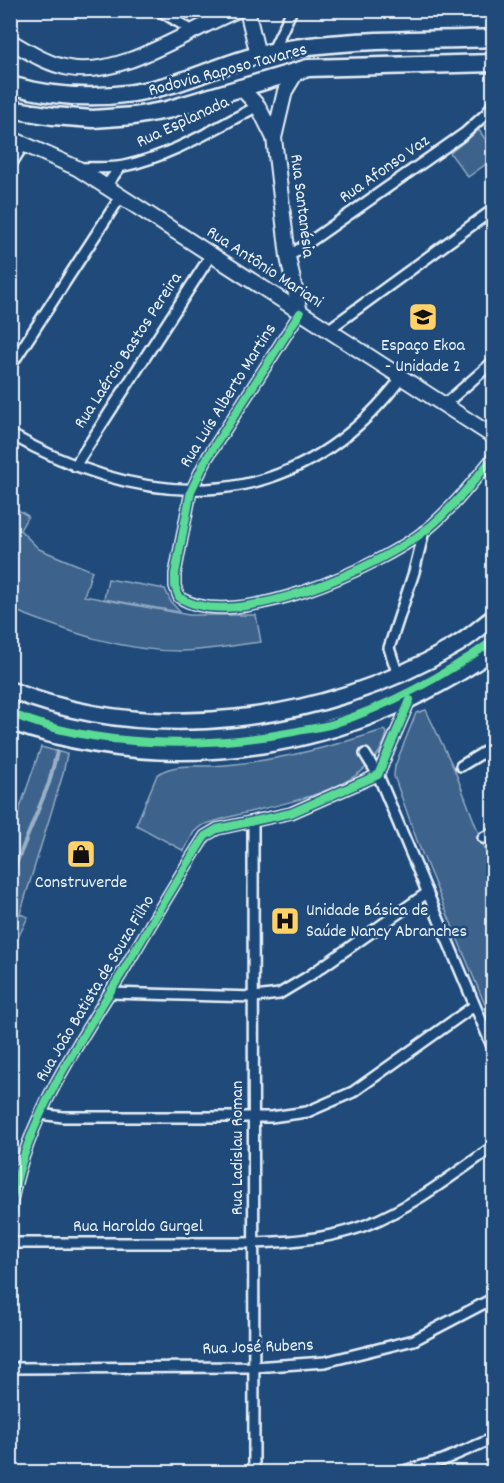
<svg xmlns="http://www.w3.org/2000/svg" width="504" height="1483" font-family="Dekko,sans-serif">
<style>
.green{fill:#3c628c;stroke:#92aac2;stroke-width:1.5}
.lines{fill:none;stroke-linecap:round;stroke-linejoin:round}
.stream{stroke:#9ab0c7;stroke-width:4}
.street-casing{stroke:#e8f1f8;stroke-width:14}
.secondary-casing{stroke:#e8f1f8;stroke-width:18}
.primary-casing{stroke:#e8f1f8;stroke-width:20}
.highway-casing{stroke:#e8f1f8;stroke-width:21}
.street{stroke:#1f4a7a;stroke-width:9}
.secondary{stroke:#1f4a7a;stroke-width:14}
.primary{stroke:#1f4a7a;stroke-width:15}
.highway{stroke:#1f4a7a;stroke-width:16}
.cycleway-casing{stroke:#1f4a7a;stroke-width:11}
.cycleway{stroke:#5adb95;stroke-width:8}
.labels{text-anchor:middle;dominant-baseline:central;stroke-width:5;stroke-linejoin:round;paint-order:stroke}
.street-label{font-size:18px;fill:#e8f1f8;stroke:#1f4a7a}
.poi-label{font-size:18px;fill:#e8f1f8;stroke:#1f4a7a}
</style>
<rect width="100%" height="100%" fill="#1f4a7a"/>
<filter id="ink" filterUnits="userSpaceOnUse"><feTurbulence type="fractalNoise" baseFrequency=".0167" numOctaves="2"/><feDisplacementMap in="SourceGraphic" scale="12" xChannelSelector="R" yChannelSelector="G"/><feConvolveMatrix kernelMatrix="1 2 1 2 8 2 1 2 1" color-interpolation-filters="sRGB"/></filter>
<g filter="url(#ink)">
<g class="green">
<path d="M479,130l14,21v8l-25,18 -18,-24z"/>
<path d="M10,505l18,11 -8,14 19,19 53,22 -8,25 105,19h67l5,27c-26,3 -52,8 -78,9 -60,1 -117,-20 -172,-42z"/>
<path d="M108,579l57,10 6,13 9,10 -76,-13z"/>
<path d="M426,710l29,61 38,100v153l-74,-178 -25,-70 1,-10 21,-53z"/>
<path d="M380,731l5,-1 2,3c-15,68 -133,71 -186,93l-7,6 -10,19 -48,-26 21,-50c14,-11 36,-9 53,-9 58,-3 115,-17 170,-35z"/>
<path d="M41,747l26,7 -4,20 -43,140 8,3 -13,27 -2,59 4,4 -6,8v-181z"/>
</g>
<g class="lines">
<path class="stream" d="M10,938l7,-20 -5,-44 37,-91 8,-31"/>
<g class="street-casing">
<g id="street">
<path d="M159,10l32,20"/>
<path d="M272,52l20,-42"/>
<path d="M10,166l14,-22"/>
<path d="M77,168c15,-1 32,1 47,-2 48,-10 91,-38 134,-60"/>
<path d="M106,186l14,-19"/>
<path d="M288,257l177,-124 22,-20 7,-11"/>
<path d="M300,313l-93,145 -16,33 -16,83v12l4,11c54,37 201,-31 247,-67 26,-21 47,-48 68,-74"/>
<path d="M328,330l166,-121"/>
<path d="M10,367l111,-171"/>
<path d="M444,405l50,-44"/>
<path d="M10,434c142,81 287,82 392,-57"/>
<path d="M75,466l136,-211"/>
<path d="M398,675l-9,-27 25,-76 10,-41"/>
<path d="M365,754l13,21 116,276"/>
<path d="M461,766l33,-20"/>
<path d="M253,823l1,649"/>
<path d="M483,838l11,-6"/>
<path d="M109,993l146,4 24,-3 30,-18 118,-83"/>
<path d="M40,1114l23,3h208l36,-5 46,-20 121,-86"/>
<path d="M10,1212c13,-88 66,-165 112,-239 27,-46 54,-92 83,-137l12,-7 74,-16 87,-38 32,-75"/>
<path d="M10,1243c60,0 119,0 179,0 58,0 122,3 177,-18 46,-18 87,-50 128,-79"/>
<path d="M10,1368l244,-1 71,-5 89,-22 80,-42"/>
<path d="M400,1472l43,-12 51,-22"/>
</g>
</g>
<g class="secondary-casing">
<g id="secondary">
<path d="M247,10l11,45"/>
<path d="M10,41c19,11 37,23 59,27 53,10 120,-39 169,-58"/>
<path d="M240,87l18,19 16,32 14,119 12,56"/>
<path d="M10,138l67,30 417,269"/>
<path d="M274,138l11,-47 12,-20"/>
</g>
</g>
<g class="primary-casing">
<g id="primary">
<path d="M10,690c142,56 314,33 443,-43 15,-8 27,-20 41,-30"/>
<path d="M10,722c165,58 341,28 484,-72"/>
</g>
</g>
<g class="highway-casing">
<g id="highway">
<path d="M10,85c56,16 111,15 166,-2 32,-10 63,-25 95,-31 72,-14 149,-11 223,-14"/>
<path d="M10,109l43,7 40,3 41,-3 33,-6 141,-42 186,-5"/>
</g>
</g>
<use href="#street" class="street"/>
<use href="#secondary" class="secondary"/>
<use href="#primary" class="primary"/>
<use href="#highway" class="highway"/>
<g class="cycleway-casing">
<g id="cycleway">
<path d="M300,313l-93,145 -16,33 -16,83v12l4,11c54,37 201,-31 247,-67 26,-21 47,-48 68,-74"/>
<path d="M10,713c83,35 196,36 283,19 13,-3 27,-4 40,-8 58,-19 111,-48 161,-84"/>
<path d="M10,1212c13,-88 66,-165 112,-239 27,-46 54,-92 83,-137l12,-7 74,-16 87,-38 32,-75"/>
</g>
</g>
<use href="#cycleway" class="cycleway"/>
</g>
</g>
<defs>
<g id="school-square" transform="scale(1.5)"><rect x="-9" y="-9" width="18" height="18" rx="4" fill="#ffd166" stroke="#1f4a7a"/><path d="M0-5L7-2L0 1L-7-2ZM-4 1L0 2.5L4 1V4Q0 6-4 4Z" fill="#111"/></g>
<g id="shop-square" transform="scale(1.5)"><rect x="-9" y="-9" width="18" height="18" rx="4" fill="#ffd166" stroke="#1f4a7a"/><path d="M-5-2.5h2.3a2.7 3.5 0 0 1 5.4 0H5L5.5 6h-11ZM-1.5-2.5h3a1.5 2.3 0 0 0-3 0Z" fill="#111"/></g>
<g id="hospital-square" transform="scale(1.5)"><rect x="-9" y="-9" width="18" height="18" rx="4" fill="#ffd166" stroke="#1f4a7a"/><path d="M-5-5h3v3.5h4V-5h3V5h-3V1.5h-4V5h-3Z" fill="#111"/></g>
</defs>
<g fill-rule="evenodd">
<use href="#school-square" x="423" y="317"/>
<use href="#shop-square" x="81" y="854"/>
<use href="#hospital-square" x="285" y="921"/>
</g>
<g class="labels">
<g class="street-label">
<text transform="translate(228 71) rotate(-15)">Rodovia Raposo Tavares</text>
<text transform="translate(183 123) rotate(-25)">Rua Esplanada</text>
<text transform="translate(385 170) rotate(-35)">Rua Afonso Vaz</text>
<text transform="translate(301 206) rotate(83)">Rua Santanésia</text>
<text transform="translate(264 268) rotate(33)">Rua Antônio Mariani</text>
<text transform="translate(129 351) rotate(-57)">Rua Laércio Bastos Pereira</text>
<text transform="translate(229 396) rotate(-58)">Rua Luís Alberto Martins</text>
<text transform="translate(96 989) rotate(-59)">Rua João Batista de Souza Filho</text>
<text transform="translate(238 1148) rotate(-90)">Rua Ladislau Roman</text>
<text x="138" y="1227">Rua Haroldo Gurgel</text>
<text transform="translate(258 1348) rotate(-2)">Rua José Rubens</text>
</g>
<g class="poi-label">
<text x="423" y="346">Espaço Ekoa<tspan x="423" dy="21">- Unidade 2</tspan></text>
<text x="81" y="883">Construverde</text>
<text x="306" y="911" text-anchor="start">Unidade Básica de<tspan x="306" dy="21">Saúde Nancy Abranches</tspan></text>
</g>
</g>
<rect width="504" height="1483" fill="none" stroke="#1f4a7a" stroke-width="36"/>
<rect x="18" y="18" width="468" height="1447" fill="none" stroke="#e8f1f8" stroke-width="2" filter="url(#ink)"/>
</svg>
